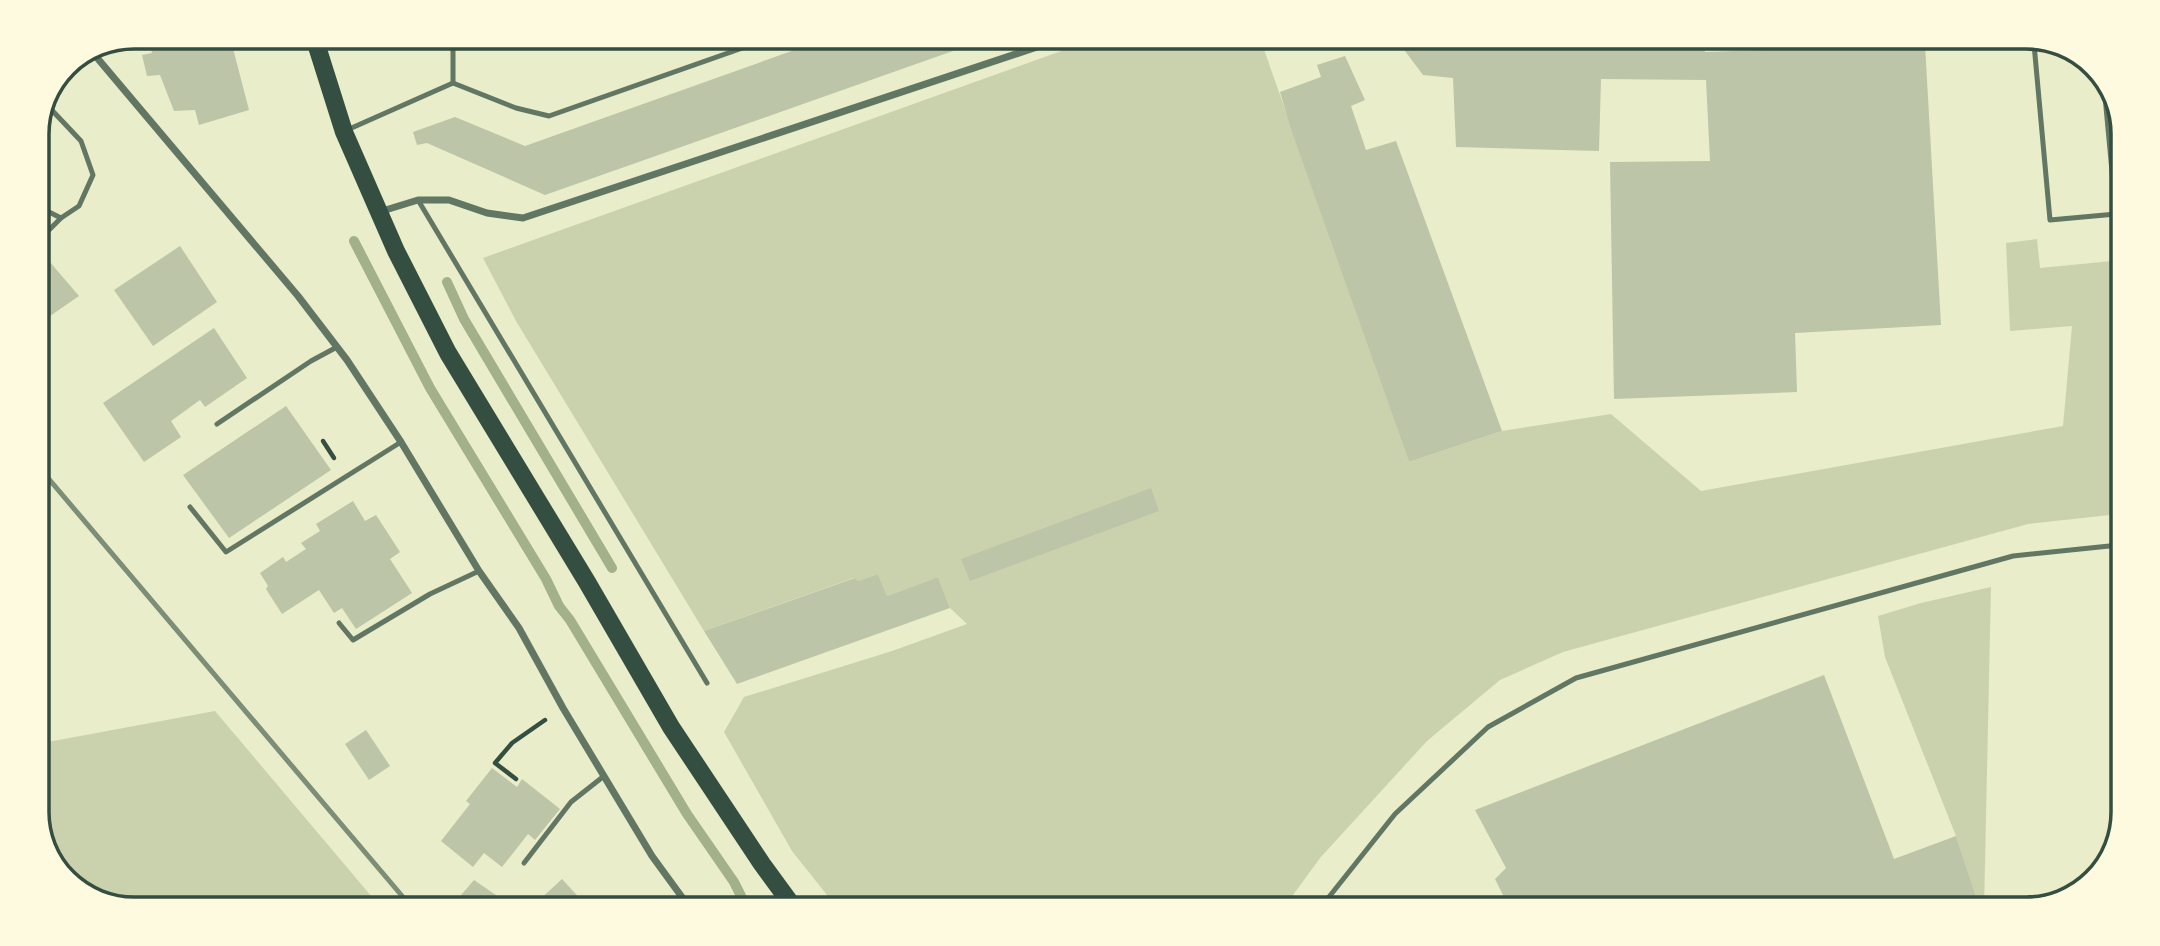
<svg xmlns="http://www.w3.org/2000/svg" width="2160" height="946" font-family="'PT Sans',sans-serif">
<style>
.green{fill:#cad2ad}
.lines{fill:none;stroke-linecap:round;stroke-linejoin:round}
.stream{stroke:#a3b18a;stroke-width:10}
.building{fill:#bcc5a7}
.path{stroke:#344e41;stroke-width:4.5}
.service{stroke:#617663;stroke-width:5}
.minor{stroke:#617663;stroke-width:7}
.primary{stroke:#344e41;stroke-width:18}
.rail{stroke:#7c8e77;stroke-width:5}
.rim{fill:none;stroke:#344e41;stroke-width:3.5}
</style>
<rect width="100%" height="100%" fill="#e9edc9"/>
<g class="green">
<path d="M1092,40l169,1 148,421 93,-31 109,-17 90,77 362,-65 9,-100 -62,5 -4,-88 31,-4 3,29 82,-8 -3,254 -91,10 -465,128 -63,28 -73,61 -107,117 -35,48 -450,-1 -43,-54 -68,-119 20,-35 148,-46 75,-27 -17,-16 -12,-31 -51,19 -9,-22 -20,7 -4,-3 -150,53 -188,-310 -33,-63z"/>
<path d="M1991,587l-7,322h-8v-13l-20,-60 -71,-179 -7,-41 43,-13z"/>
<path d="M215,711l162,192 -280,-1 -40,-31 -20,-52v-75z"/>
</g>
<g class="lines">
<g class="stream">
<path d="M354,241l76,147 116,191 13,27 11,14 117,194 47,68 11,22"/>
<path d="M447,282l17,37 148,249"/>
</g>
</g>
<g class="building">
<path d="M148,37h82l19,73 -50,15 -4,-15 -21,1 -14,-36 -13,1 -5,-21 10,-2z"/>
<path d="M839,39l145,1 -439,155 -118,-52 -10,2 -4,-13 42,-15 70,29 292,-104z"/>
<path d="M1402,42l301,1 2,9 220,-7 16,280 -146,8 2,59 -183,7 -4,-237 100,-1 -4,-81 -105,-1 -2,72 -143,-4 -3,-69 -30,-3 -21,-28z"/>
<path d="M1345,56l20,44 -14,6 15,44 30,-9 106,290 -93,31 -118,-333 -11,-37 41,-15 -4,-12z"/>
<path d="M180,246l37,56 -64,44 -39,-56z"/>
<path d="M37,247l42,49 -42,29z"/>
<path d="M214,328l33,50 -42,29 -5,-7 -29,21 10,16 -37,25 -41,-59z"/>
<path d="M286,406l45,64 -102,68 -46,-63z"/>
<path d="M1151,488l8,23 -189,70 -9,-22z"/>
<path d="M353,501l12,20 11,-6 24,37 -10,7 22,34 -56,36 -14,-21 -8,5 -15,-23 -37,24 -16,-25 2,-3 -8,-13 23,-16 3,5 20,-13 -5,-6 19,-12 -4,-7z"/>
<path d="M878,574l9,22 51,-19 12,31 -213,76 -33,-53 151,-53 3,3z"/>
<path d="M1824,675l70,184 62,-23 20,60 -36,13 -431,-2 -14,-28 11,-11 -31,-58z"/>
<path d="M366,730l24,36 -21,14 -24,-36z"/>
<path d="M492,768l25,19 5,-8 38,30 -25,31 -7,-6 -26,33 -18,-14 -11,14 -32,-26 29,-37 -4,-3z"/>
<path d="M562,879l23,25h-50z"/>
<path d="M474,880l32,22 -1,2 -47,-1 -2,-2z"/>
<path d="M607,897l7,7h-15z"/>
</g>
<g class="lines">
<g class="path">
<path d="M323,441l11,17"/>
<path d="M516,779l-21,-16 17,-20 33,-23"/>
</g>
<g class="service">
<path d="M2034,44l16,176 66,-6 -13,-139"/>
<path d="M453,83l63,25 33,8 219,-77"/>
<path d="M347,130l106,-47v-45"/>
<path d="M418,200l289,483"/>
<path d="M37,206l24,12 18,-12 14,-31 -12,-34 -34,-36"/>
<path d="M37,242l24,-24"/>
<path d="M217,424l94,-63 26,-14"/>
<path d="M190,507l36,45 175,-110"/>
<path d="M339,623l14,17 77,-46 49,-23"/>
<path d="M524,863l47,-61 33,-26"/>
<path d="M1321,907l74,-93 93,-87 88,-49 437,-122 106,-11"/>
</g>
<g class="minor">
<path d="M93,53l205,243 49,64 54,82 78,129 40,57 44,80 89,148 35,48"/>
<path d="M379,212l39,-12h31l38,13 36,5 535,-178"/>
</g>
<path class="primary" d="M314,37l30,95 52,119 52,102 139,229 84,145 91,137 30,41"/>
<path class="rail" d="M37,465l371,438"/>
</g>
<path d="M0 0H2160V946H0ZM134 49H2026A85 85 0 0 1 2111 134V812A85 85 0 0 1 2026 897H134A85 85 0 0 1 49 812V134A85 85 0 0 1 134 49Z" fill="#fefae0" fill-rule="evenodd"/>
<path class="rim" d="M134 49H2026A85 85 0 0 1 2111 134V812A85 85 0 0 1 2026 897H134A85 85 0 0 1 49 812V134A85 85 0 0 1 134 49Z"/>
</svg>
